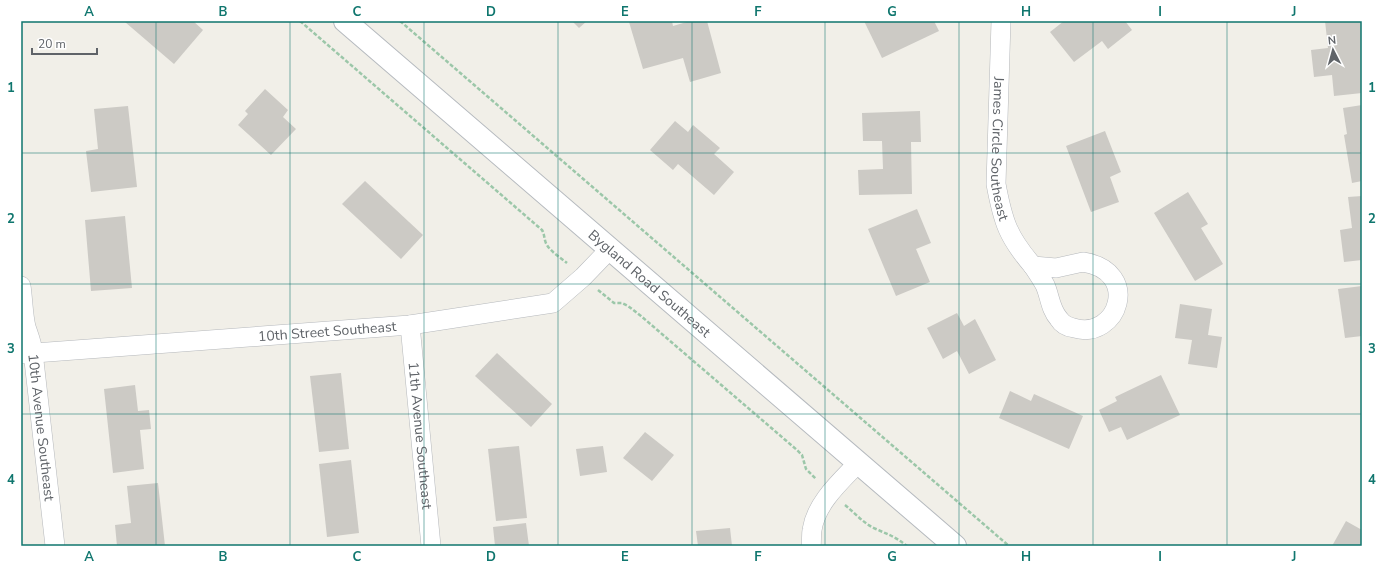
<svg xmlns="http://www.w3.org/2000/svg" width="1383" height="567" font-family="'Nunito Sans',sans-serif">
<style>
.building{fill:#cccac5}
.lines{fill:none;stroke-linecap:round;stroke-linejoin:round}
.street-casing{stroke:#b5b8bc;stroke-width:20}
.secondary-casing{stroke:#b6babf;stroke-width:24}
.path{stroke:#9cc7a9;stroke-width:2.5;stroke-dasharray:4 2;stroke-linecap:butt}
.street{stroke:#fff;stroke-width:19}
.secondary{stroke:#fff;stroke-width:22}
.grid{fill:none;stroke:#0f766e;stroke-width:1;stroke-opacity:0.55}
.labels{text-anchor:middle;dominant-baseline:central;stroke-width:4;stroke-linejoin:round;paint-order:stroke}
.street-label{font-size:14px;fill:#5f6368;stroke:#fff}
.neatline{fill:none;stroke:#0f766e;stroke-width:1.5}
.grid-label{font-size:13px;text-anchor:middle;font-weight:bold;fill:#0f766e}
</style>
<rect width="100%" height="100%" fill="#f1efe8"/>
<g class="building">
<path d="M126,21h67l10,9 -29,34 -49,-42z"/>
<path d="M572,21h15l-8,7z"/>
<path d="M632,21h40l1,5 17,-5h17l14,52 -31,9 -7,-24 -40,11 -14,-47z"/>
<path d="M864,21h70l5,10 -57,27z"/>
<path d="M1064,21h61l7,9 -24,19 -6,-8 -28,21 -24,-30z"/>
<path d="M1325,21h37v72l-28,3 -2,-21 -18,2 -3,-27 17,-2z"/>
<path d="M265,89l23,21 -5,7 13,12 -25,26 -33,-30 10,-11 -3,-3z"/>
<path d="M1362,105v76l-10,2 -8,-48 3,-1 -4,-26z"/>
<path d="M128,106l9,81 -46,5 -5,-41 12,-2 -4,-40z"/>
<path d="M920,111l1,31h-10l1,52 -53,1 -1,-25 25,-1 -1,-28h-19l-1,-28z"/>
<path d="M675,121l13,11 5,-7 27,23 -6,6 20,18 -20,23 -36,-31 -5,6 -23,-20z"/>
<path d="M1105,131l16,41 -11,5 9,25 -28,10 -25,-66z"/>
<path d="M365,181l58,54 -22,24 -59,-55z"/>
<path d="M1188,192l20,32 -7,4 22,36 -28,17 -41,-68z"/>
<path d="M1362,196v64l-18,2 -4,-32 12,-2 -4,-31z"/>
<path d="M917,209l14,34 -15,6 14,33 -34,14 -28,-67z"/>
<path d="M125,216l7,72 -41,3 -6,-71z"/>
<path d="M1362,286v50l-17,2 -7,-49z"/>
<path d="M1180,304l32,5 -4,26 14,2 -5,31 -29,-4 4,-24 -17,-2z"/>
<path d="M957,313l7,13 11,-7 21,41 -27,14 -12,-23 -14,8 -16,-31z"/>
<path d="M497,353l55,51 -21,23 -56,-51z"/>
<path d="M341,373l8,76 -30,3 -9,-76z"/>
<path d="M1161,375l19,40 -53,25 -6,-13 -12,5 -10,-22 18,-9 -2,-4z"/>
<path d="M135,385l3,26 11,-1 2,19 -11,1 4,39 -31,4 -9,-84z"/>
<path d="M1010,391l21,10 3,-7 49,22 -14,33 -70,-31z"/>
<path d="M645,432l29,23 -22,26 -29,-23z"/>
<path d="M519,446l8,72 -31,3 -8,-72z"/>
<path d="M603,446l4,26 -27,4 -4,-27z"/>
<path d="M351,460l8,73 -32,4 -8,-73z"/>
<path d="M158,483l7,63h-48l-2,-21 16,-2 -4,-37z"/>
<path d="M1346,521l16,9v16h-30z"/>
<path d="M526,523l3,23h-34l-2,-19z"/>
<path d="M730,528l2,18h-34l-2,-15z"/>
</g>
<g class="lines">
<g class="street-casing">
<g id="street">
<path id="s1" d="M1001,21l-5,163c7,38 12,53 37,82"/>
<path d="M1083,262c59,9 35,79 -9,66 -6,-1 -12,-4 -15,-9 -9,-10 -9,-23 -14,-34 -4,-7 -8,-13 -12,-19l23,2z"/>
<path id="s2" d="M21,286c2,13 2,28 5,41 3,9 6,16 7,25l22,194"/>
<path id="s3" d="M410,325l21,221"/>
<path id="s4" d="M21,354l389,-29 143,-22 30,-26 27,-28"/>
<path d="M811,546c1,-5 0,-11 1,-16 4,-27 28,-48 46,-67"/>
</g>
</g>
<g class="secondary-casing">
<g id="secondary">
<path id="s5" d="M345,21l610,525"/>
</g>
</g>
<g class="path">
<path d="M300,21l242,209c3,5 2,11 5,15 4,7 14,13 20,18"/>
<path d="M400,21l609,525"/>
<path d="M598,290l16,13h8l6,3 13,10 156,134 5,5 4,14 10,10"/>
<path d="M845,505c10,8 19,19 31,24 11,5 20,8 31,17"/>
</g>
<use href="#street" class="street"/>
<use href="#secondary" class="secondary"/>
</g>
<path class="grid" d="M156,21v525M290,21v525M424,21v525M558,21v525M692,21v525M825,21v525M959,21v525M1093,21v525M1227,21v525M21,153h1341M21,284h1341M21,414h1341"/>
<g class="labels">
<g class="street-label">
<text stroke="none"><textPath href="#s1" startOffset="128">James Circle Southeast</textPath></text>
<text stroke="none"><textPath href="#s5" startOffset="402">Bygland Road Southeast</textPath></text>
<text stroke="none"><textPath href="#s4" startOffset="307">10th Street Southeast</textPath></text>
<text stroke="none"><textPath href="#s2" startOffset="143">10th Avenue Southeast</textPath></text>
<text stroke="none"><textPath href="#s3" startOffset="111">11th Avenue Southeast</textPath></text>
</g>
</g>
<rect width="1383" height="567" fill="none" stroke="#ffffff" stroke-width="44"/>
<g transform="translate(1333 50) rotate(354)" stroke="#ffffff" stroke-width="3" paint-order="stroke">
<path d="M0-3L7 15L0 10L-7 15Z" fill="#5f6368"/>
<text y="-6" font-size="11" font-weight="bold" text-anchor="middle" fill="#5f6368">N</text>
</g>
<path d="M32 48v6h65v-6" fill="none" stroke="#5f6368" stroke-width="2"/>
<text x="38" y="48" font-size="12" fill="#5f6368" stroke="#ffffff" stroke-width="3" paint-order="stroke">20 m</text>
<rect x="22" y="22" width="1339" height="523" class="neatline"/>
<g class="grid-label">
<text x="89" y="16">A</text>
<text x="223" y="16">B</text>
<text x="357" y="16">C</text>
<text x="491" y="16">D</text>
<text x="625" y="16">E</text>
<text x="758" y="16">F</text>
<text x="892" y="16">G</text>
<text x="1026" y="16">H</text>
<text x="1160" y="16">I</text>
<text x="1294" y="16">J</text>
<text x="11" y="92">1</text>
<text x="1372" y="92">1</text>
<text x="11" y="223">2</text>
<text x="1372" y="223">2</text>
<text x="11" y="353">3</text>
<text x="1372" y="353">3</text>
<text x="11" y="484">4</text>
<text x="1372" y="484">4</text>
<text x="89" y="561">A</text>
<text x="223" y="561">B</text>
<text x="357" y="561">C</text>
<text x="491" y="561">D</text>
<text x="625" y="561">E</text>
<text x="758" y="561">F</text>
<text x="892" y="561">G</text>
<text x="1026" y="561">H</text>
<text x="1160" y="561">I</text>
<text x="1294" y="561">J</text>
</g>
</svg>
